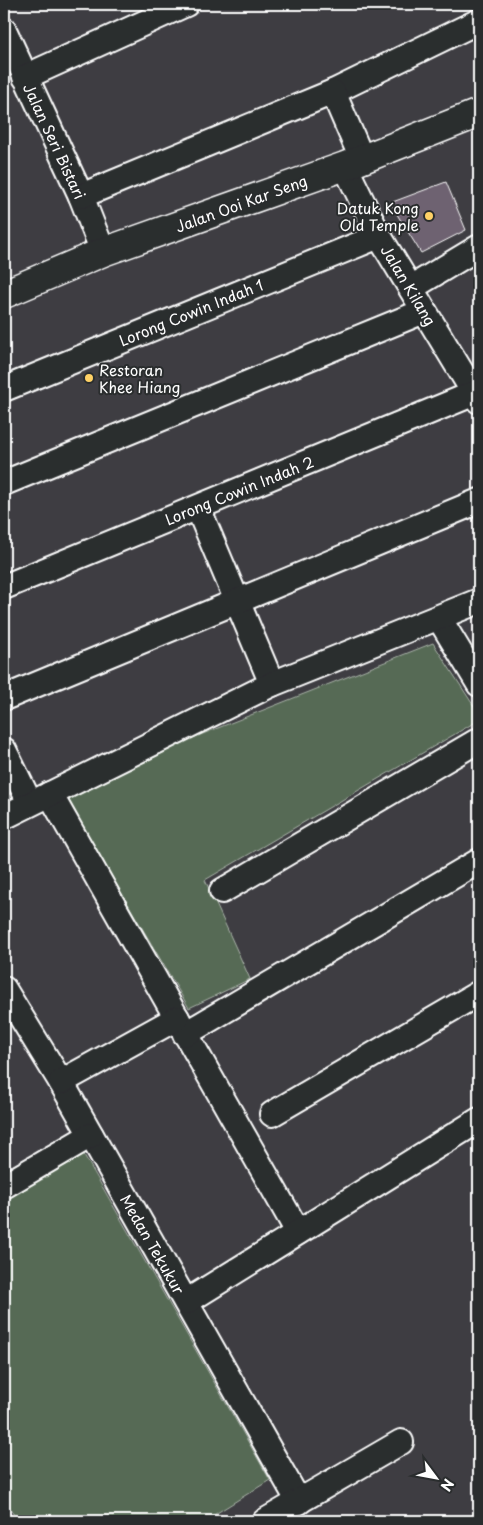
<svg xmlns="http://www.w3.org/2000/svg" width="483" height="1525" font-family="'Playpen Sans',sans-serif">
<style>
.green{fill:#566a54;stroke:#aab4aa}
.building{fill:#6e6271;stroke:#fff}
.lines{fill:none;stroke-linecap:round;stroke-linejoin:round}
.minor-casing{stroke:#fff;stroke-width:28}
.major-casing{stroke:#fff;stroke-width:31}
.minor{stroke:#2a2d2e;stroke-width:24}
.major{stroke:#2a2d2e;stroke-width:28}
.poi-dot{fill:#ffd166;stroke:#2a2d2e;stroke-width:2}
.labels{text-anchor:middle;dominant-baseline:central;stroke-width:4;stroke-linejoin:round;paint-order:stroke}
.street-label{font-size:15px;fill:#fff;stroke:#2a2d2e}
.poi-label{font-size:15px;fill:#fff;stroke:#2a2d2e;text-anchor:end}
</style>
<rect width="100%" height="100%" fill="#3e3d42"/>
<filter id="ink" filterUnits="userSpaceOnUse"><feTurbulence type="fractalNoise" baseFrequency=".02" numOctaves="2"/><feDisplacementMap in="SourceGraphic" scale="10" xChannelSelector="R" yChannelSelector="G"/><feConvolveMatrix kernelMatrix="1 2 1 2 8 2 1 2 1" color-interpolation-filters="sRGB"/></filter>
<g filter="url(#ink)">
<g class="green">
<path d="M433,643l46,71v6l-274,160 45,99 -61,29 -128,-218z"/>
<path d="M79,1146l191,334 -66,41h-187l-13,-24v-309z"/>
</g>
<path class="building" d="M446,182l20,48 -45,23 -31,-50z"/>
<g class="lines">
<g class="minor-casing">
<g id="minor">
<path d="M4,30l77,166 22,56"/>
<path d="M25,77l161,-73"/>
<path d="M333,92l146,-71"/>
<path d="M345,166l34,70 100,165"/>
<path d="M81,196l252,-104 29,67"/>
<path d="M411,288l68,-41"/>
<path d="M4,389l375,-153"/>
<path d="M4,483l420,-172"/>
<path d="M198,508l74,176"/>
<path d="M4,587l471,-194"/>
<path d="M439,618l40,66"/>
<path d="M4,698l475,-197"/>
<path d="M4,750l26,53"/>
<path d="M50,794l248,438"/>
<path d="M4,817l268,-133 207,-83"/>
<path d="M222,891l257,-151"/>
<path d="M4,989l57,93 238,420"/>
<path d="M185,1034l294,-173"/>
<path d="M61,1082l116,-64"/>
<path d="M272,1114l207,-121"/>
<path d="M4,1186l87,-51"/>
<path d="M186,1302l293,-182"/>
<path d="M265,1521l136,-79"/>
</g>
</g>
<g class="major-casing">
<path id="major" d="M4,294l99,-42 242,-86 134,-53"/>
</g>
<use href="#minor" class="minor"/>
<use href="#major" class="major"/>
</g>
</g>
<g class="poi-dot">
<circle cx="429" cy="216" r="5"/>
<circle cx="89" cy="378" r="5"/>
</g>
<g class="labels">
<g class="street-label">
<text transform="translate(55 141) rotate(65)">Jalan Seri Bistari</text>
<text transform="translate(241 203) rotate(-20)">Jalan Ooi Kar Seng</text>
<text transform="translate(409 285) rotate(59)">Jalan Kilang</text>
<text transform="translate(191 312) rotate(-22)">Lorong Cowin Indah 1</text>
<text transform="translate(239 490) rotate(-22)">Lorong Cowin Indah 2</text>
<text transform="translate(153 1244) rotate(60)">Medan Tekukur</text>
</g>
<g class="poi-label">
<text x="419" y="207">Datuk Kong<tspan x="419" dy="17">Old Temple</tspan></text>
<text x="99" y="369" text-anchor="start">Restoran<tspan x="99" dy="17">Khee Hiang</tspan></text>
</g>
</g>
<rect width="483" height="1525" fill="none" stroke="#2a2d2e" stroke-width="20"/>
<rect x="10" y="10" width="463" height="1505" fill="none" stroke="#fff" stroke-width="2" filter="url(#ink)"/>
<g transform="translate(436 1478) rotate(122)" stroke="#2a2d2e" stroke-width="4" paint-order="stroke">
<path d="M0-4L9 19L0 12L-9 19Z" fill="#ffffff"/>
<text y="-8" font-size="14" font-weight="bold" text-anchor="middle" fill="#ffffff">N</text>
</g>
</svg>
